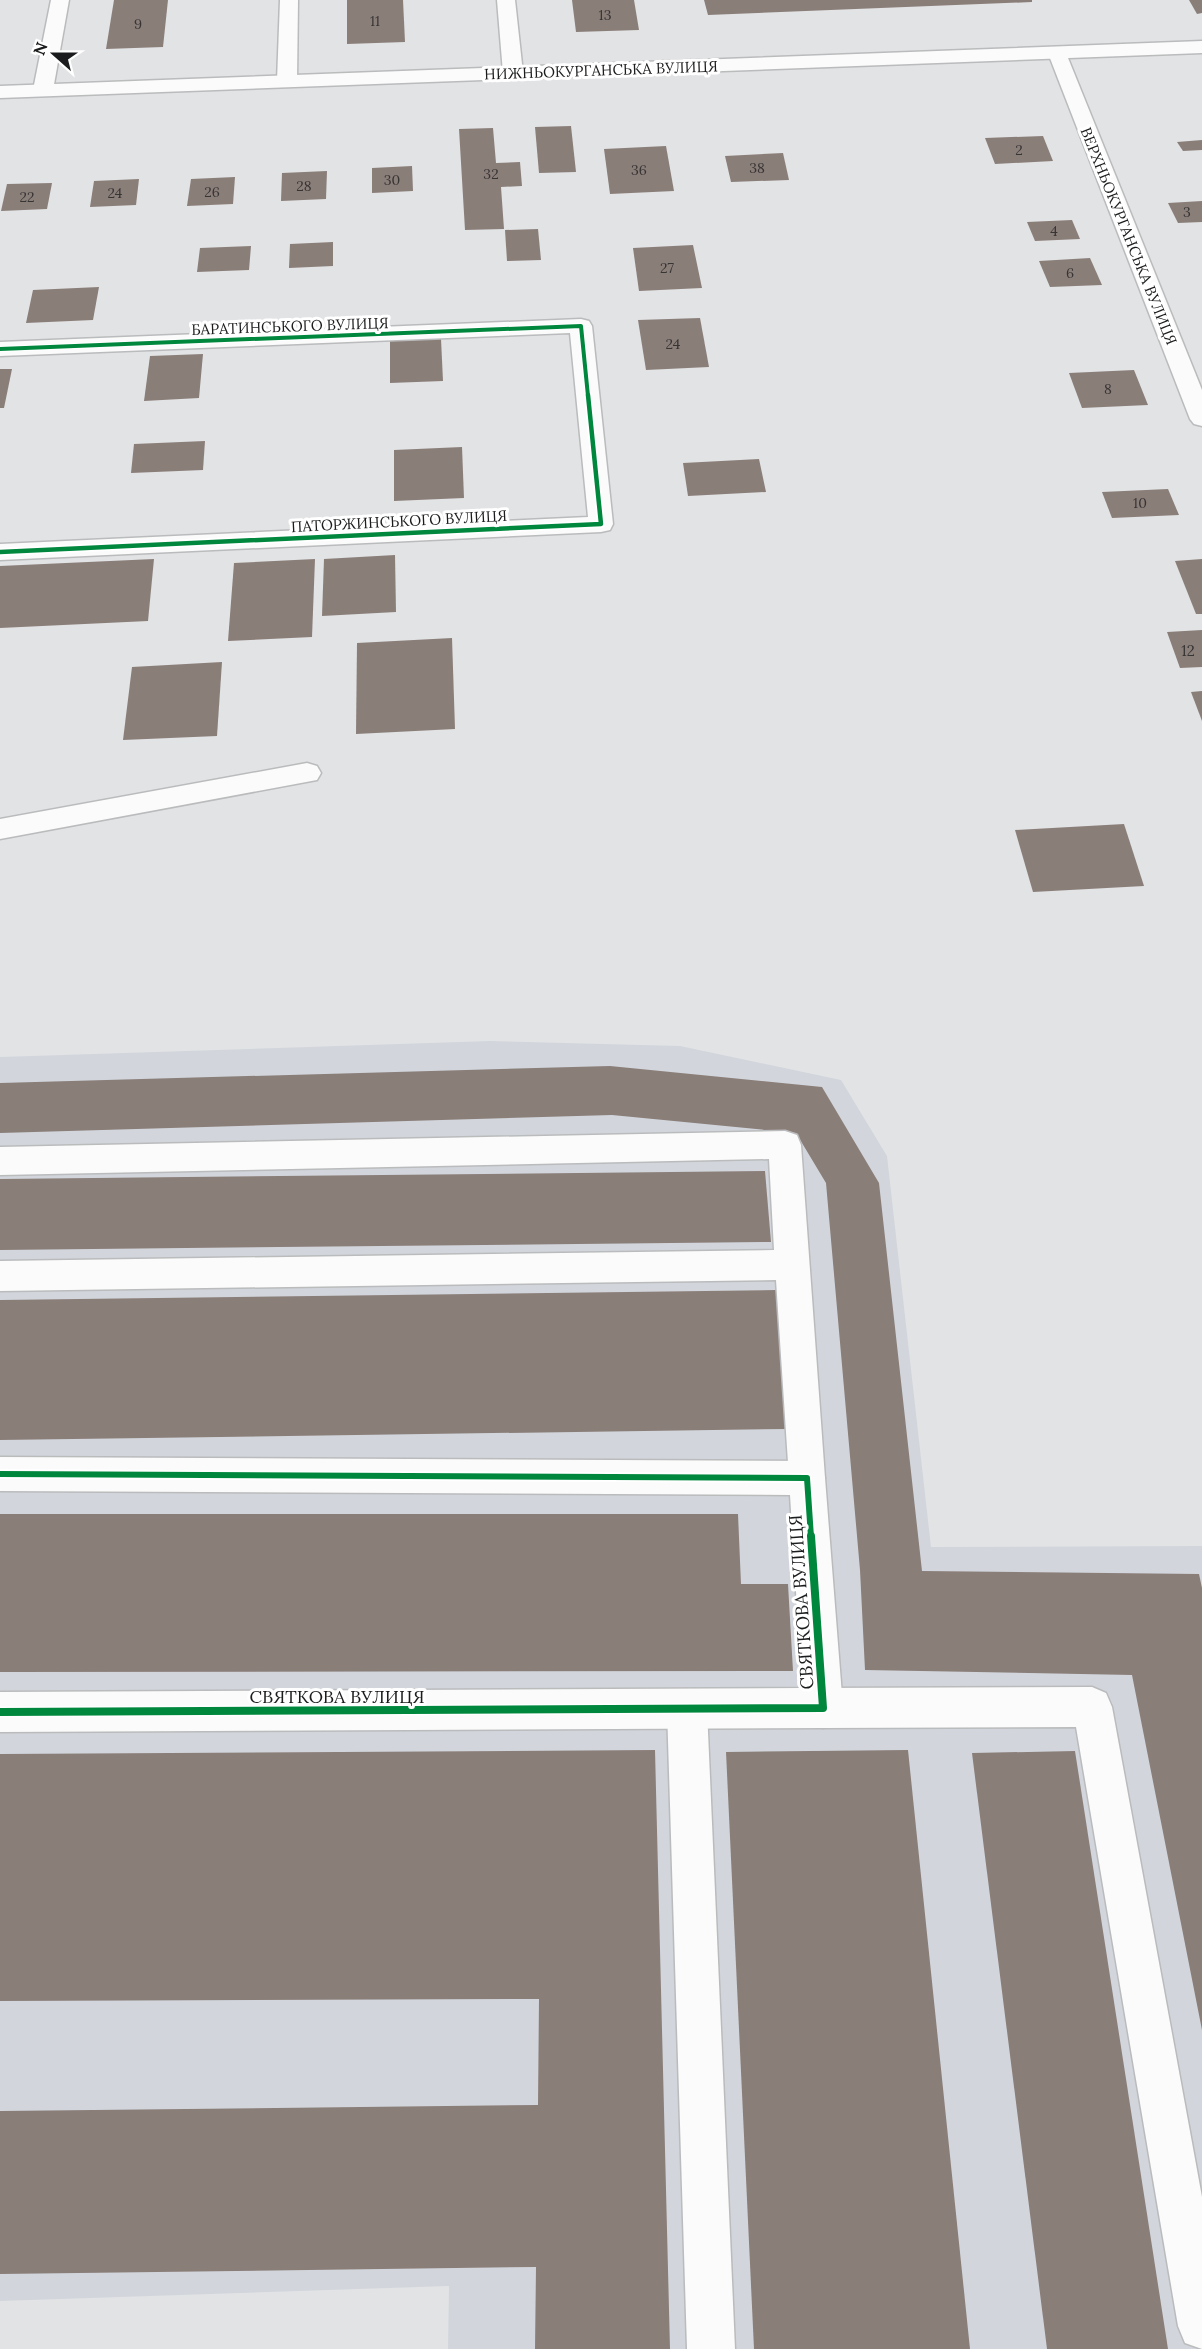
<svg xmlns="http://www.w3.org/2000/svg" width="1202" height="2349" font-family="Lora,serif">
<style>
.built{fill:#d2d6dc}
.building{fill:#8a7e79}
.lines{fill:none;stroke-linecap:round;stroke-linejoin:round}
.service-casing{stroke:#babbbc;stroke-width:3}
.minor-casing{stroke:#babbbc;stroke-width:3}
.secondary-casing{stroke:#babbbc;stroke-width:3}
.service{fill:#fbfbfb;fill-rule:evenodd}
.minor{fill:#fbfbfb;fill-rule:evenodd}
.secondary{fill:#fbfbfb;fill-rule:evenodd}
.cycleway-far3-casing{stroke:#fff;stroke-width:6}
.cycleway-far2-casing{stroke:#fff;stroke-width:8}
.cycleway-far1-casing{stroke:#fff;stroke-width:10}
.cycleway-casing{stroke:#fff;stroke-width:11}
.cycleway-far3{stroke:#00873e;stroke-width:4}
.cycleway-far2{stroke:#00873e;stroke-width:4.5}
.cycleway-far1{stroke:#00873e;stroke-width:6}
.cycleway{stroke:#00873e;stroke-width:8}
.labels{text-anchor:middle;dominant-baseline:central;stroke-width:6;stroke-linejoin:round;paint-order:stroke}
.far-number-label{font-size:14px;fill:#373434}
.far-street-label{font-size:15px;fill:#1b1c1d;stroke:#fff}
.number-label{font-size:15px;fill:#373434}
.street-label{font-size:18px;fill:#1b1c1d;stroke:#fff}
</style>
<rect width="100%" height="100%" fill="#e2e3e5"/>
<path class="built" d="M490,1041l190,5 161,34 46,76 44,391 271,-1v803h-754l1,-63 -449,15v-1244z"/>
<g class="building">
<path d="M114,0h54l-5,47 -57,2z"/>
<path d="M347,0h56l2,42 -58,2z"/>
<path d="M572,0h62l5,30 -63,2z"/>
<path d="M704,0h328v2l-324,13z"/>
<path d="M1189,0h13v13l-5,1z"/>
<path d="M571,126l5,46 -37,1 -4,-46z"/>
<path d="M493,128l3,35 24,-1 2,24 -21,1 3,42 -39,1 -6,-101z"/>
<path d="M1043,136l10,25 -58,3 -10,-26z"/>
<path d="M1202,140v10l-19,1 -6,-9z"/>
<path d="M666,146l8,45 -64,3 -6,-45z"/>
<path d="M783,153l6,27 -58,2 -6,-26z"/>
<path d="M412,166l1,25 -41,2v-25z"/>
<path d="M327,171l-1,28 -45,2 1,-28z"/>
<path d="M235,177l-2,27 -46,2 4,-27z"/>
<path d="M139,179l-3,26 -46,2 4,-26z"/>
<path d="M52,183l-5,26 -46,2 6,-27z"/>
<path d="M1202,201v21l-24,1 -10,-20z"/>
<path d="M1072,220l8,19 -45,2 -8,-19z"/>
<path d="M538,229l3,31 -34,1 -2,-31z"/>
<path d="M333,242v24l-44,2 1,-24z"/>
<path d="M693,245l9,43 -63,3 -6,-43z"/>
<path d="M251,246l-2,24 -52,2 3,-24z"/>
<path d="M1090,258l12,27 -52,2 -11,-26z"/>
<path d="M99,287l-6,33 -67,3 7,-33z"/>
<path d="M700,318l9,49 -63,3 -8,-50z"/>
<path d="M441,339l2,42 -53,2v-42z"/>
<path d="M203,354l-4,44 -55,3 6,-45z"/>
<path d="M0,369h12l-8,39h-4z"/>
<path d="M1134,370l14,35 -66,3 -13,-35z"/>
<path d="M205,441l-2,29 -72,3 3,-29z"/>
<path d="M462,447l2,51 -70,3v-51z"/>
<path d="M759,459l7,33 -78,4 -5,-33z"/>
<path d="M1168,489l11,26 -67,3 -10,-26z"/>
<path d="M395,555l1,57 -74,4 2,-57z"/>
<path d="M154,559l-6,62 -148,7v-62z"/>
<path d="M315,559l-3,78 -84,4 6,-78z"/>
<path d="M1202,559v55h-6l-21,-53z"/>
<path d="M1202,630v37l-22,1 -13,-36z"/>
<path d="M452,638l3,91 -99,5 1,-91z"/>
<path d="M222,662l-5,74 -94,4 9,-73z"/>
<path d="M1202,691v30l-11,-29z"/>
<path d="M1124,824l20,62 -111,6 -18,-62z"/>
<path d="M610,1066l212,21 57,96 43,388 277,3 3,14v442l-70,-355 -267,-5 -5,-100 -34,-387 -30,-50 -184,-18 -612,18v-50z"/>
<path d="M765,1171l6,71 -771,8v-71z"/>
<path d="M776,1290l11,139 -787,11v-140z"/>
<path d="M0,1514h738l3,70h47l5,87 -793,1z"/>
<path d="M655,1750l15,599h-135l1,-82 -536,7v-163l538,-6 1,-106 -539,2v-247z"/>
<path d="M908,1750l62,599h-216l-28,-597z"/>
<path d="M1075,1751l93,598h-121l-75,-596z"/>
</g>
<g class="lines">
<g class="service-casing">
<g id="service">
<path d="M51,0h18l-16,90 -3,4h-14l-3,-4z"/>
<path d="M280,0h18l-1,81 -3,4h-14l-3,-4z"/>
<path d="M497,0h18l8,73 -3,4h-14l-3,-4z"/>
<path d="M785,1131l12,4 4,10 24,333 -5,12 -13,5 -13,-5 -5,-12 -13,-198 -776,11v-30l774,-11 -5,-91 -769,16v-28z"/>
<path d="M1092,1687l14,6 6,14 90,490v152l-17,-6 -7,-17 -102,-599 -253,1 -14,-6 -6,-14 6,-14 14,-6z"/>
<path d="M687,1689l14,6 6,14 28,640h-48l-20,-640 6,-14z"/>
</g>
</g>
<g class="minor-casing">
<g id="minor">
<path d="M1057,47l7,2 2,4 136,337v36l-8,-2 -4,-5 -142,-366 2,-4z"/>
<path d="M581,319l8,2 3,5 21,198 -3,6 -9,2 -601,28v-16l588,-27 -18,-184 -570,23v-14z"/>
<path d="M307,763l10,3 4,7 -4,7 -317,59v-20z"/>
<path d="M0,1457l807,4 13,5 5,12 18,230 -6,14 -14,6 -823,4v-40l802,-4 -12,-193 -790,-4z"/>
</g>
</g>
<g class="secondary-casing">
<path id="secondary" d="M1202,41v12l-1202,45v-12z"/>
</g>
<use href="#service" class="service"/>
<use href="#minor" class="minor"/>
<use href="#secondary" class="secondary"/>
<g class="cycleway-far3-casing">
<path id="cycleway-far3" d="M0,349l581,-23 7,70"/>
</g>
<g class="cycleway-far2-casing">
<path id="cycleway-far2" d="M0,552l601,-28 -13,-129"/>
</g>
<g class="cycleway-far1-casing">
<path id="cycleway-far1" d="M0,1474l807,4 4,59"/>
</g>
<g class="cycleway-casing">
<path id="cycleway" d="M0,1712l823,-4 -12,-172"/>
</g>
<use href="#cycleway-far3" class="cycleway-far3"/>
<use href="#cycleway-far2" class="cycleway-far2"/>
<use href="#cycleway-far1" class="cycleway-far1"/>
<use href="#cycleway" class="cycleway"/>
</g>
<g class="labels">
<g class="far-number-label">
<text x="605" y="15">13</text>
<text x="375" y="21">11</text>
<text x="138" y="24">9</text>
<text x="1019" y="150">2</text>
<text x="757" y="168">38</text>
<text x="639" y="170">36</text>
<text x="491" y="174">32</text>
<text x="392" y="180">30</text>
<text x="304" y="186">28</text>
<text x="212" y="192">26</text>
<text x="115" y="193">24</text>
<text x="27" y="197">22</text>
<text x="1187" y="212">3</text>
<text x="1054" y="231">4</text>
<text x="667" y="268">27</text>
<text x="1070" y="273">6</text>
<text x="673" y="344">24</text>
<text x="1108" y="389">8</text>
<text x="1140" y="503">10</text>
</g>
<g class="far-street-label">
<text transform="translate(601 70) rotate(-2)">НИЖНЬОКУРГАНСЬКА ВУЛИЦЯ</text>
<text transform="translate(1129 236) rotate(68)">ВЕРХНЬОКУРГАНСЬКА ВУЛИЦЯ</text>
<text transform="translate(290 326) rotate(-2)">БАРАТИНСЬКОГО ВУЛИЦЯ</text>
<text transform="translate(399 521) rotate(-3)">ПАТОРЖИНСЬКОГО ВУЛИЦЯ</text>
</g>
<g class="number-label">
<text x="1188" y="650">12</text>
</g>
<g class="street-label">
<text transform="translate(801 1602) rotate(-94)">СВЯТКОВА ВУЛИЦЯ</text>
<text x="337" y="1696">СВЯТКОВА ВУЛИЦЯ</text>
</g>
</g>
<g transform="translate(54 54) rotate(291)" stroke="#ffffff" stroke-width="4.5" paint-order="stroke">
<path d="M0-4.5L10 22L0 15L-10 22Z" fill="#1b1c1d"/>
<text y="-9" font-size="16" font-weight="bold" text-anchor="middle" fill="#1b1c1d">N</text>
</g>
</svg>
